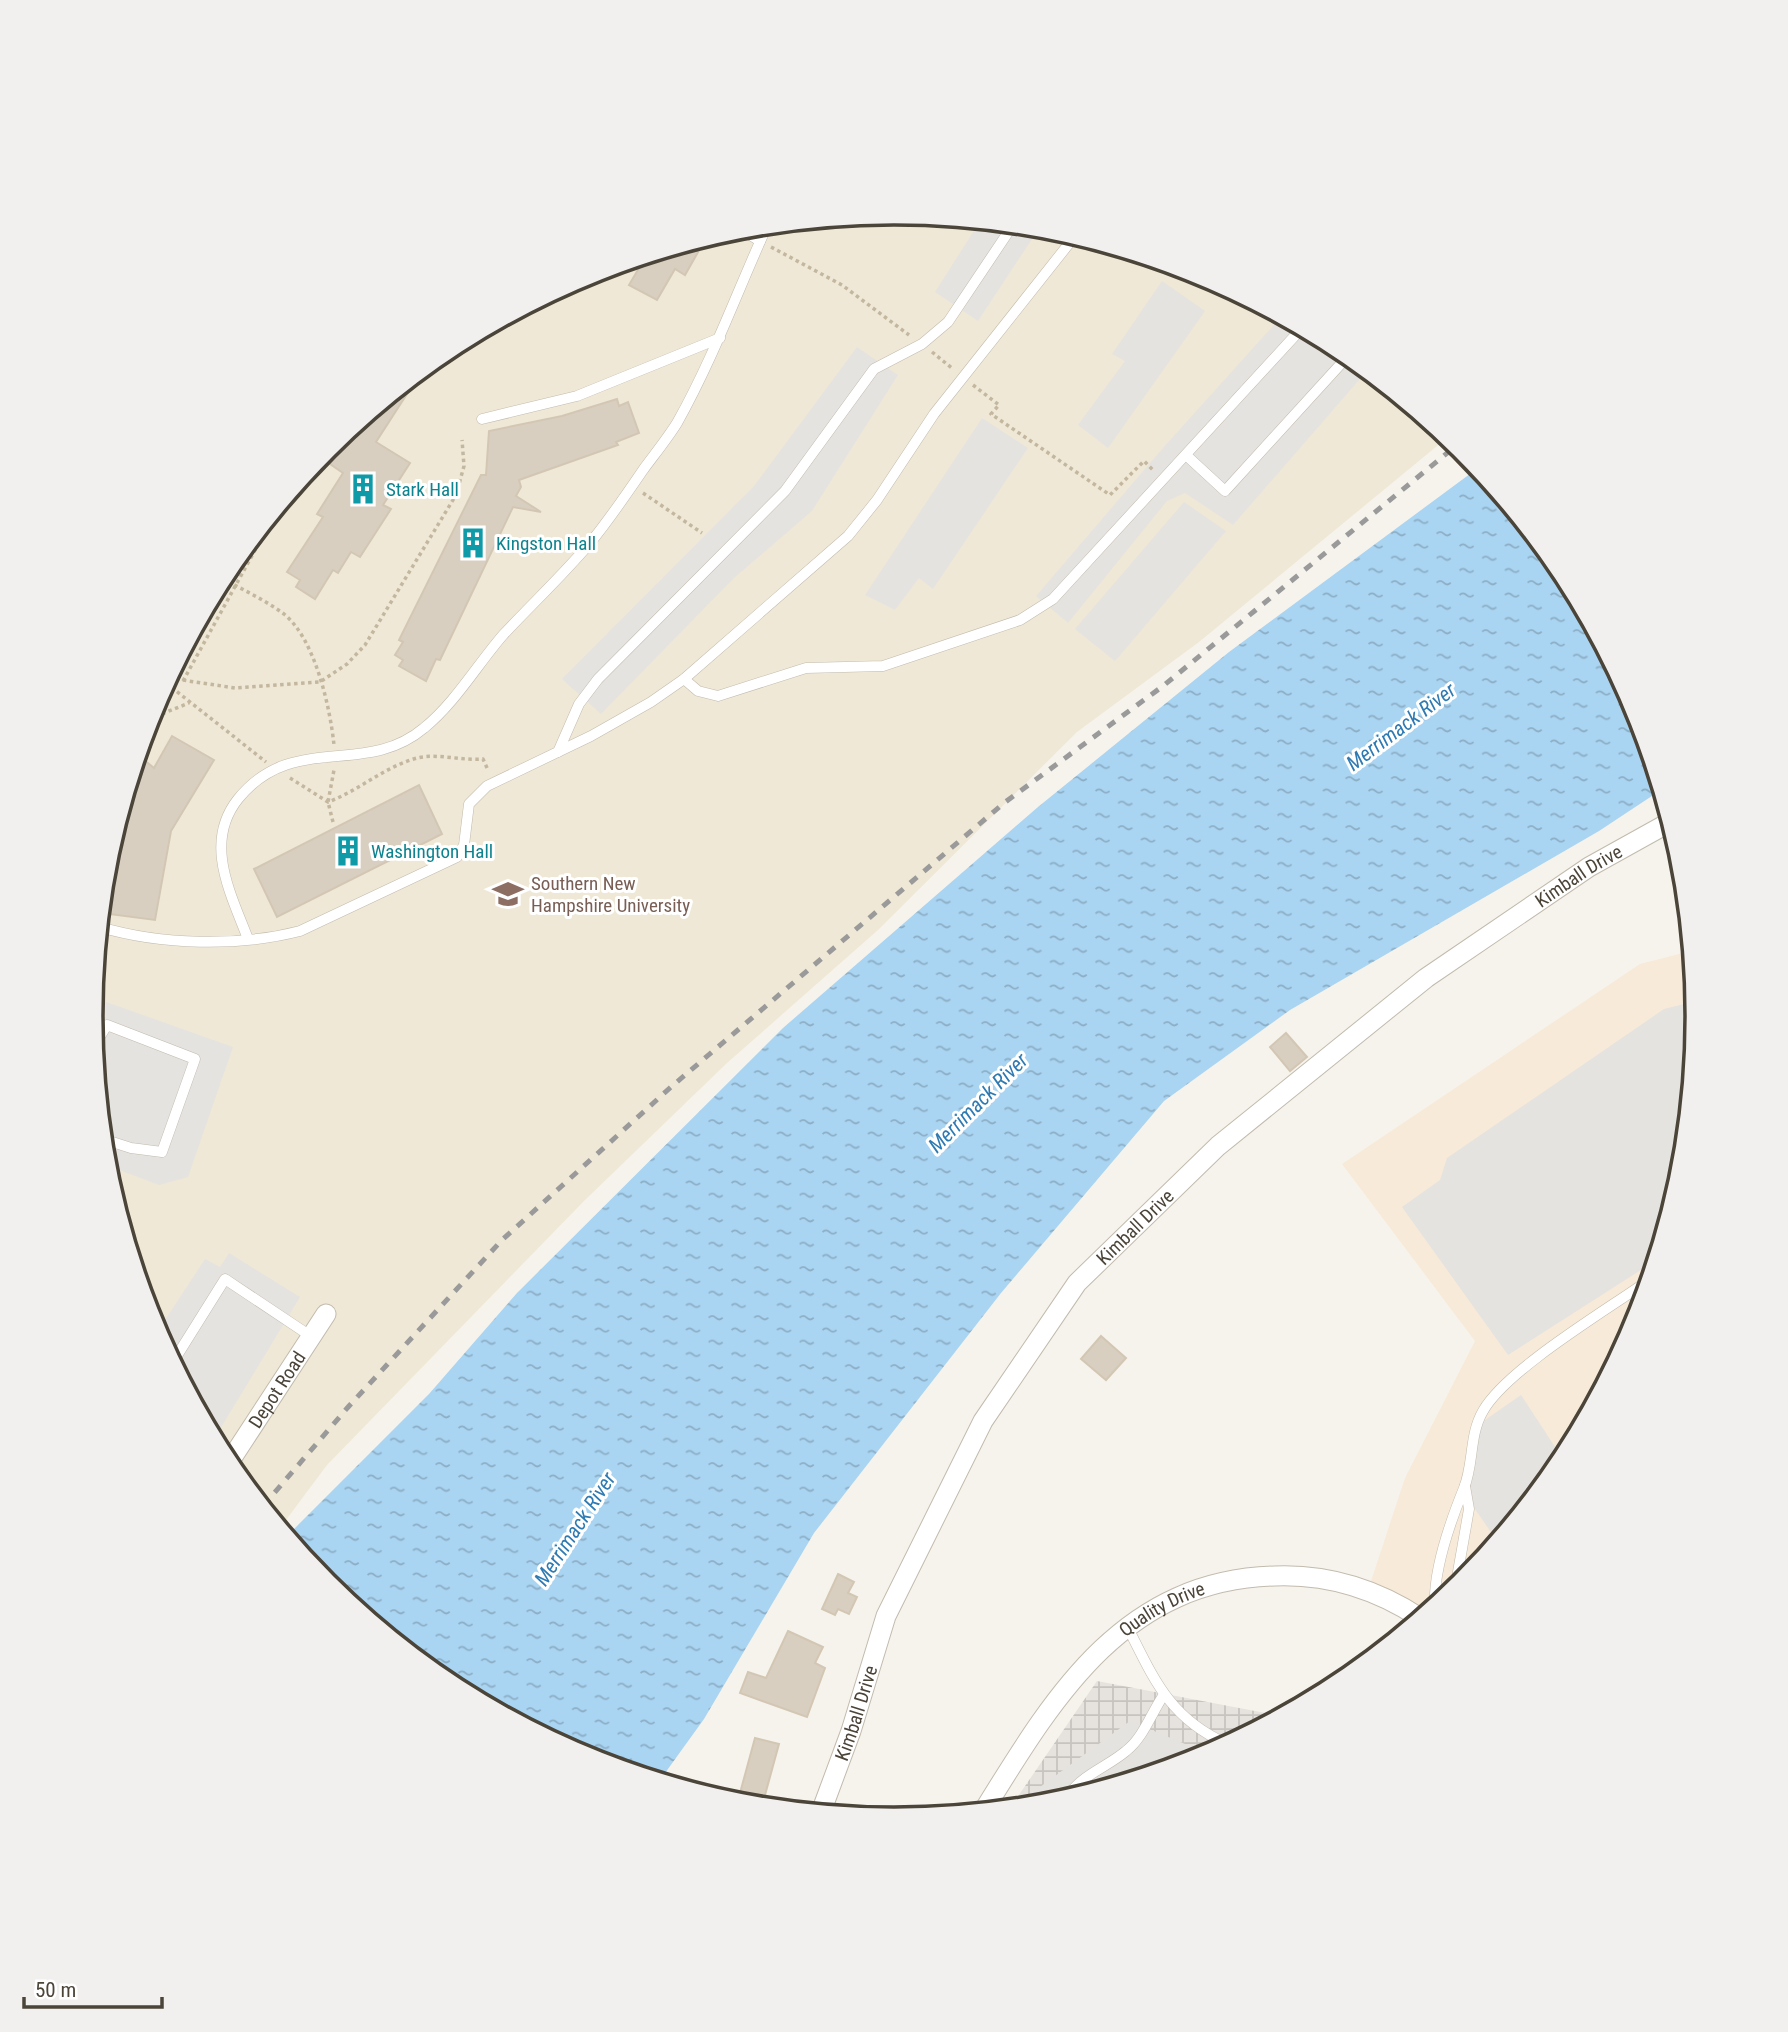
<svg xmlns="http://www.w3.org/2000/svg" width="1788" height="2032" font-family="'Roboto Condensed',sans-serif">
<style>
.commercial{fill:#f7ead8}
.industrial{fill:url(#industrial-grid)}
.education{fill:#efe8d6}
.parking{fill:#e5e3e0}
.water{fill:url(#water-ripples)}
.building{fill:#d8cfc1;stroke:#d3c7b4;stroke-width:2}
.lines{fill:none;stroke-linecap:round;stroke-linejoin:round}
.service-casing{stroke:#c2bbae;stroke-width:11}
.minor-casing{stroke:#c2bbae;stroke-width:21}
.path{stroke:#c4b79f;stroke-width:3.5;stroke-dasharray:3.5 3.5;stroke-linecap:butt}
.service{stroke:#fff;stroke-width:10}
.minor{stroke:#fff;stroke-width:19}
.rail{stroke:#9a9a9a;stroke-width:5;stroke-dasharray:9 9;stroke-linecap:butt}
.labels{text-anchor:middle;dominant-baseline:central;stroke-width:6;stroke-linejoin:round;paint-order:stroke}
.culture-label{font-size:19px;fill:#0d838f;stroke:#fff;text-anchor:start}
.street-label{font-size:19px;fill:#4b4439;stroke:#fff}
.education-label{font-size:19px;fill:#785e54;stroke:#fff;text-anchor:start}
.water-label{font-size:21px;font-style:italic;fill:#2e7ab2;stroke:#fff}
.rim{fill:none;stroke:#4b4439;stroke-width:3.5}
</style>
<defs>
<pattern id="industrial-grid" width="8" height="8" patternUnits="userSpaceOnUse" patternTransform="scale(1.75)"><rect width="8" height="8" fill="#e6e2dd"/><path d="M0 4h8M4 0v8" fill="none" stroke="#c7c3be"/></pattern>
<pattern id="water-ripples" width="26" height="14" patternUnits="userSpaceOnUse" patternTransform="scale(1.75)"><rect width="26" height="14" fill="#a9d4f2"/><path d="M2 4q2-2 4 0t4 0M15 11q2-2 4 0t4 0" fill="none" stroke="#8caec5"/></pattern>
</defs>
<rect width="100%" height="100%" fill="#f6f3ec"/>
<path class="commercial" d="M1691,951l6,65 -16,157 -45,151 -75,138 -99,122 -39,32 -52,-35 34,-103 70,-137 -133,-177 298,-200z"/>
<path class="industrial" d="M1097,1681l184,35 -80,42 -151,46 -40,4z"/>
<path class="education" d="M894,213l157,16 151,45 138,75 108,88 -249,205 -122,90 -199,198 -151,133 -143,138 -257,264 -47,63 -54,-66 -74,-139 -46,-151 -15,-156 16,-157 45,-151 75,-138 99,-122 122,-100 139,-74 151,-46z"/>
<g class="parking">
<path d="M980,221l60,6 -62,94 -43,-29z"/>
<path d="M1162,281l43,30 -97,137 -30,-23 47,-64 -13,-7z"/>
<path d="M1281,317l59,32 27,22 -134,154 -48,-32 -18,8 -99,122 -32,-27 126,-147z"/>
<path d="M857,347l41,28 -86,136 -78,67 -133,136 -39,-35 192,-193z"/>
<path d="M982,418l46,30 -95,141 -14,-11 -24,32 -30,-15z"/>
<path d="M1184,502l42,29 -111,130 -40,-32z"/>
<path d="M95,998l138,49 -45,130 -29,8 -53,-20 -15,-149z"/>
<path d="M1696,1001l1,15 -16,157 -26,88 -147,94 -106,-148 38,-27 7,-22 217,-149z"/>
<path d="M229,1253l71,44 -86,142 -57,-107 48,-73 15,8z"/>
<path d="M1521,1395l42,64 -66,82 -31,-45 9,-69z"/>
<path d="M1130,1721l79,33 -159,50 -26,2 5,-11z"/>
</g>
<path class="water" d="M1478,468l84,102 74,139 25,81 -62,41 -309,179 -126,91 -163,192 -187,240 -110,186 -44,61 -74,-22 -138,-75 -122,-99 -39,-48 142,-142 88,-101 266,-265 255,-221 191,-155z"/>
<g class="building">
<path d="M706,238l-21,37 -10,-6 -18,31 -28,-15 17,-29z"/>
<path d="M416,375l2,2 -42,65 34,21 -27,42 8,4 -31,48 -9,-5 -13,21 -5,-3 -18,29 -19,-12 4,-7 -13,-8 36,-55 -6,-3 26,-41 -13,-9 11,-16 -8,-5z"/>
<path d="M617,399l2,7 9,-4 11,31 -23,9 2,3 -99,35 2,7 -5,9 25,16 -28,-5 -73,153 -4,-1 -10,22 -27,-15 4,-6 -8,-5 8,-13 -4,-2 82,-165h5l3,-44 73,-15z"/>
<path d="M172,736l42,24 -43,71 -16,89 -46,-6 11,-63 -10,-3 28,-93 16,13z"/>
<path d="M419,785l23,49 -165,83 -23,-48z"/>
<path d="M1286,1033l21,24 -17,14 -20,-24z"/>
<path d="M1101,1336l25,22 -20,22 -25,-21z"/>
<path d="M838,1574l16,8 -6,11 9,4 -8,17 -11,-5 -3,6 -13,-6z"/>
<path d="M788,1631l35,16 -8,16 10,5 -18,49 -67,-24 8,-21 18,6z"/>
<path d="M755,1738l24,6 -17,62 -25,-2z"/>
</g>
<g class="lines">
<g class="service-casing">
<g id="service">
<path d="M739,228l21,13"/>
<path d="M482,419l95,-23 143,-58"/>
<path d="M1187,456l38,35 124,-136"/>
<path d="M684,679l14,12 20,5 88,-28 77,-2 137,-46 33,-21 11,-12 238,-259"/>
<path d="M558,752l21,-48 19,-25 187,-188 89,-122 48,-25 26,-22 65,-97"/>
<path d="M100,927c61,18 138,20 200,4l157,-74 7,-12 5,-41 18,-18 104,-50 60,-34 33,-23 164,-143 29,-36 57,-86 141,-178"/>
<path d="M248,939c-17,-45 -45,-96 -10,-140 55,-68 127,-21 186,-71 31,-25 53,-63 79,-93 29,-31 60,-60 87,-92 19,-23 36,-48 53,-73 11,-15 24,-31 34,-47 36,-64 60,-131 90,-197"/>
<path d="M94,1046l13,-21 88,34 -33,93 -31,-4 -28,-9"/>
<path d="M173,1362l52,-83 87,58"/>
<path d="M1455,1589l14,-80 -4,-23"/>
<path d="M1435,1606c-2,-36 16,-86 29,-118 10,-25 5,-53 19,-77 24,-42 124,-101 166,-131"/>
<path d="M1127,1626c27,53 42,92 100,118"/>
<path d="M1066,1799c14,-24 40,-31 60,-48 17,-13 25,-37 37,-55"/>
</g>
</g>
<g class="minor-casing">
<g id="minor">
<path id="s1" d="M228,1464l98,-150"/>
<path id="s2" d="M984,1810c71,-115 140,-230 291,-234 53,-2 101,13 145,42"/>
<path id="s3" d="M821,1812l30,-81 35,-115 97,-195 94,-138 141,-137 208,-168 163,-111 81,-45"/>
</g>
</g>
<g class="path">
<path d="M771,247l71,38 67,50"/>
<path d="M932,352l21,17"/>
<path d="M973,385l26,20 -8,9 119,81 34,-34 10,10"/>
<path d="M643,493l59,40"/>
<path d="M222,578c21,12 43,22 62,36 31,25 46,93 50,131"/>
<path d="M169,678l66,10 85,-6 27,-18 18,-19 91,-150 8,-29 -2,-26"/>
<path d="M183,681l98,-178"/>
<path d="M166,683l100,79"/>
<path d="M149,719l40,-16"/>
<path d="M290,778l38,24c32,-12 56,-35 89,-44 21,-5 44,3 66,1l5,11"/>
<path d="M333,822l-5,-20 6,-32"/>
</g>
<use href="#service" class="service"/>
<use href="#minor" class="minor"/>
<path class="rail" d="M263,1506l86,-100 153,-166 169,-153 333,-284 159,-117 294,-241"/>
</g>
<defs>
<g id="building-bare" transform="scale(2.415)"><path d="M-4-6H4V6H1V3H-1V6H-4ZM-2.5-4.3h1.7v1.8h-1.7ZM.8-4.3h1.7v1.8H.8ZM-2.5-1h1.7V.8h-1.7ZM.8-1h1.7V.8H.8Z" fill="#0f9aa8" stroke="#fff" stroke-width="2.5" paint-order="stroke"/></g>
<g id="university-bare" transform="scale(2.415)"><path d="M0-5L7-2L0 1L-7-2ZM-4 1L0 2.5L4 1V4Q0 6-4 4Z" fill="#8d6e63" stroke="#fff" stroke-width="2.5" paint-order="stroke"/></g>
</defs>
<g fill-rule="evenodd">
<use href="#building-bare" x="363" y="489"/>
<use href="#building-bare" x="473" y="543"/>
<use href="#building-bare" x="348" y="851"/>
<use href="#university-bare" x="508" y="894"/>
</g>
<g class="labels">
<g class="culture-label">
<text x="386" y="489">Stark Hall</text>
<text x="496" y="543">Kingston Hall</text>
<text x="371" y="851">Washington Hall</text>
</g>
<g class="street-label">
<text stroke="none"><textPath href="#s3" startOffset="1239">Kimball Drive</textPath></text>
<text stroke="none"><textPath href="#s3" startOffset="672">Kimball Drive</textPath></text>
<text stroke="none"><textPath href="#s1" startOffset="89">Depot Road</textPath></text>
<text stroke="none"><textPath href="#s2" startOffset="273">Quality Drive</textPath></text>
<text stroke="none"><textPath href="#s3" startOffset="105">Kimball Drive</textPath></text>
</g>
<g class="education-label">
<text x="531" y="883">Southern New<tspan x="531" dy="22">Hampshire University</tspan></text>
</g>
<g class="water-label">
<text transform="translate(1401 727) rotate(-37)">Merrimack River</text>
<text transform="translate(978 1103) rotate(-45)">Merrimack River</text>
<text transform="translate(575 1529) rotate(-57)">Merrimack River</text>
</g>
</g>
<path d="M0 0H1788V2032H0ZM103 1016a791 791 0 1 1 1582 0a791 791 0 1 1-1582 0Z" fill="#f1f0ef" fill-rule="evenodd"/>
<path class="rim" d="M103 1016a791 791 0 1 1 1582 0a791 791 0 1 1-1582 0Z"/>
<path d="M24 1997v10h138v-10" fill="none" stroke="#4b4439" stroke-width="3.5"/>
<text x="35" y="1997" font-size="21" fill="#4b4439" stroke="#ffffff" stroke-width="5" paint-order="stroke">50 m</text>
</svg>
